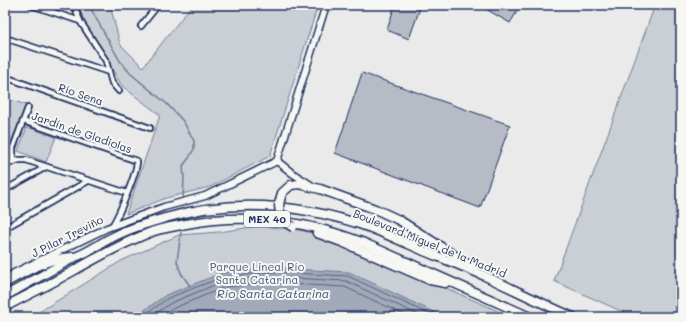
<svg xmlns="http://www.w3.org/2000/svg" width="686" height="322" font-family="Mali,sans-serif">
<style>
.green{fill:#caced5;stroke:#727e9a}
.water{fill:#a2aaba;stroke:#6c7995}
.lines{fill:none;stroke-linecap:round;stroke-linejoin:round}
.shore{stroke:#516083;stroke-width:1}
.stream{stroke:#6c7995;stroke-width:1.5}
.building{fill:#b6bbc6;stroke:#1b2f5e}
.street-casing{stroke:#1b2f5e;stroke-width:8}
.secondary-casing{stroke:#1b2f5e;stroke-width:9}
.highway-casing{stroke:#1b2f5e;stroke-width:11}
.street{stroke:#f6f6f2;stroke-width:4.5}
.secondary{stroke:#f6f6f2;stroke-width:6}
.highway{stroke:#f6f6f2;stroke-width:8}
.highway-bridge-casing{stroke:#1b2f5e;stroke-width:11;stroke-linecap:butt}
.highway-bridge{stroke:#f6f6f2;stroke-width:8}
.labels{text-anchor:middle;dominant-baseline:central;stroke-width:4;stroke-linejoin:round;paint-order:stroke}
.shield{fill:#f6f6f2;stroke:#5d6b8a;stroke-width:1}
.shield-label{font-size:10px;font-weight:bold;fill:#1b2f5e}
.street-label{font-size:11px;fill:#1b2f5e;stroke:#f6f6f2}
.park-label{font-size:11px;fill:#47577c;stroke:#f6f6f2}
.water-label{font-size:12px;font-style:italic;fill:#44547a;stroke:#f6f6f2}
</style>
<rect width="100%" height="100%" fill="#e9eae9"/>
<filter id="ink" filterUnits="userSpaceOnUse"><feTurbulence type="fractalNoise" baseFrequency=".025" numOctaves="2"/><feDisplacementMap in="SourceGraphic" scale="8" xChannelSelector="R" yChannelSelector="G"/><feConvolveMatrix kernelMatrix="1 2 1 2 8 2 1 2 1" color-interpolation-filters="sRGB"/></filter>
<g filter="url(#ink)">
<g class="green">
<path d="M79,5h31l10,39 23,23 49,-62h126l-48,151 -60,31 -44,11 -40,16 34,-99 -38,-29 -19,-33 -21,-35z"/>
<path d="M655,5h26v312h-47l-80,-36z"/>
<path d="M5,98l21,7 -21,52z"/>
<path d="M27,127l29,10 -10,25 -28,-11z"/>
<path d="M258,226l41,4 30,7 167,73 10,7h-475l90,-56 58,-26 40,-3z"/>
</g>
<path class="water" d="M271,268l78,4 95,45h-309l31,-22 56,-22z"/>
<g class="lines">
<g class="shore">
<path d="M142,317l26,-19 55,-21 49,-5 76,4 87,41"/>
<path d="M151,317l20,-14 53,-22 48,-4 74,4 77,36"/>
<path d="M161,317l13,-9 51,-21 47,-4 73,4 64,30"/>
</g>
<g class="stream">
<path d="M91,5v4l6,11 23,41 11,13 36,30 16,17 11,20v8l-5,9 -6,8 1,11 -1,23"/>
<path d="M181,232l-4,30 4,11 9,13"/>
</g>
</g>
<g class="building">
<path d="M395,5h17l8,3 -11,31 -22,-9z"/>
<path d="M479,5h42l-11,18z"/>
<path d="M362,73l148,52 -30,83 -145,-55z"/>
</g>
<g class="lines">
<g class="street-casing">
<g id="street">
<path d="M31,5l49,16"/>
<path d="M74,5l6,16 26,40 6,22 7,8"/>
<path d="M141,26l17,-21"/>
<path d="M5,38l104,34"/>
<path d="M5,77l145,51"/>
<path d="M28,108l-15,40v14l6,-2h7l101,33"/>
<path d="M23,121l114,40c0,12 -18,54 -25,65"/>
<path d="M5,165l8,-3"/>
<path d="M5,190l41,-23"/>
<path d="M5,228l83,-47"/>
</g>
</g>
<g class="secondary-casing">
<g id="secondary">
<path d="M277,161l49,-156"/>
<path d="M277,161l15,12 19,12"/>
<path d="M5,280l9,-7 93,-45 57,-21 41,-11 72,-35"/>
</g>
</g>
<g class="highway-casing">
<g id="highway">
<path d="M279,204l3,-11 9,-8 8,-1 21,5 55,20 24,11 75,48"/>
<path d="M317,233l25,9 88,38 15,3"/>
<path d="M5,283c22,-12 42,-25 67,-26"/>
<path d="M5,296l70,-39c15,-5 26,-15 40,-21 17,-9 36,-14 54,-19 67,-19 137,-12 202,11 18,7 35,15 53,23 20,8 41,16 61,25 30,14 58,28 88,41"/>
<path d="M5,307c20,-11 40,-20 59,-31 29,-16 58,-33 90,-45 10,-3 21,-5 32,-7 61,-12 121,-3 178,19l166,74"/>
</g>
</g>
<use href="#street" class="street"/>
<use href="#secondary" class="secondary"/>
<use href="#highway" class="highway"/>
<g class="highway-bridge-casing">
<path id="highway-bridge" d="M279,204c0,10 4,18 14,23"/>
</g>
<use href="#highway-bridge" class="highway-bridge"/>
</g>
</g>
<g class="labels">
<rect class="shield" x="244" y="211" width="46" height="16" rx="3"/>
<g class="shield-label">
<text x="267" y="219">MEX 40</text>
</g>
<g class="street-label">
<text transform="translate(81 94) rotate(19)">Río Sena</text>
<text transform="translate(82 132) rotate(19)">Jardín de Gladiolas</text>
<text transform="translate(67 236) rotate(-27)">J Pilar Treviño</text>
<text transform="translate(430 243) rotate(22)">Boulevard Miguel de la Madrid</text>
</g>
<g class="park-label">
<text x="257" y="266">Parque Lineal Río<tspan x="257" dy="13">Santa Catarina</tspan></text>
</g>
<g class="water-label">
<text x="273" y="293">Río Santa Catarina</text>
</g>
</g>
<rect width="686" height="322" fill="none" stroke="#f6f6f2" stroke-width="20"/>
<rect x="10" y="10" width="666" height="302" fill="none" stroke="#1b2f5e" stroke-width="1.5" filter="url(#ink)"/>
</svg>
